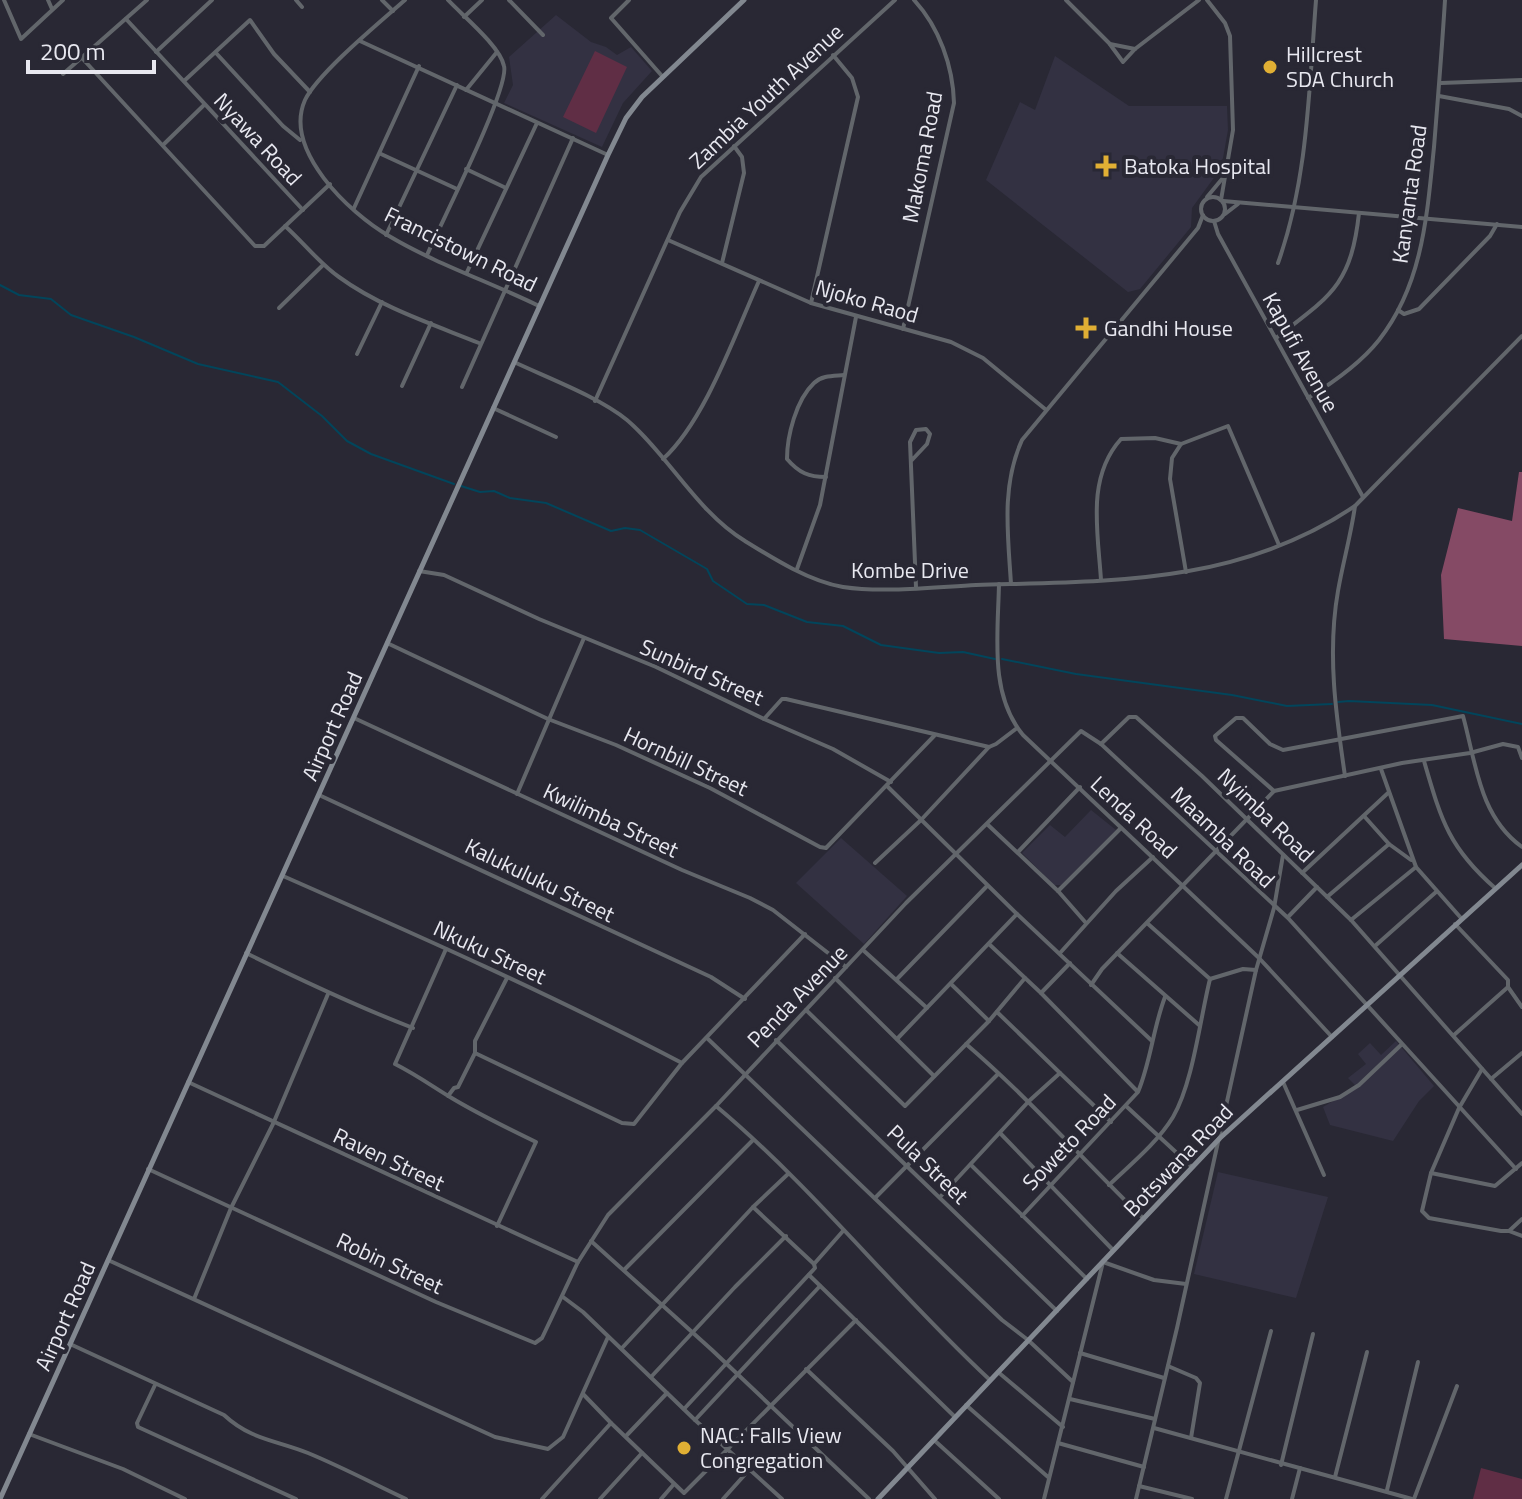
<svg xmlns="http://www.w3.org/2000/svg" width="1522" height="1499" font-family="'Titillium Web',sans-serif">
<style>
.built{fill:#333142}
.green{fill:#602e45}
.forest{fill:#854a65}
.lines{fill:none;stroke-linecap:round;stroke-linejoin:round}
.stream{stroke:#02455b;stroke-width:2}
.street{stroke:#62666b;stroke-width:4}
.secondary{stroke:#828890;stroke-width:5}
.poi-dot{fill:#e0af34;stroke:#292834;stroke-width:3}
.labels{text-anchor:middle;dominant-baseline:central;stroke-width:8;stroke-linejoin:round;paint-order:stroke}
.poi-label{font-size:22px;fill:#e8e8f0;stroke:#292834;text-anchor:start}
.street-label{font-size:22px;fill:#e8e8f0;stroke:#292834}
</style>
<rect width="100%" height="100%" fill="#292834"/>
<g class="built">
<path d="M556,15l35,27 15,5 11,8 14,-8 21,24 -29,32 -21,44 -98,-44 9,-18 -4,-28z"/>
<path d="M1055,56l74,50h98l1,24 -5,28 -7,17 -24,33 -1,19 -51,62 -12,3 -142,-112 34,-78 15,8z"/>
<path d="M1091,810l25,20 -55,55h-7l-32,-32 28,-28 15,12z"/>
<path d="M841,838l66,58 -43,48 -68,-61z"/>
<path d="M1396,1041l38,45 -15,15 -26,40 -63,-16 -7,-18 34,-20 -9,-9 18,-14 -8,-10 12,-11 11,12z"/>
<path d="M1218,1172l110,25 -32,101 -102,-24z"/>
</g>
<g class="green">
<path d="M595,51l32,16 -31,66 -33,-16z"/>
<path d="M1481,1468l41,11v20h-49z"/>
</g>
<path class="forest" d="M1519,472h3v174l-78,-7 -3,-64 17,-67 54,13z"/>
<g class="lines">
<g class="stream">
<path d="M0,285l19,10 32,4 20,16 63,22 64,27 80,18 44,34 25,25 24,13 83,30"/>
<path d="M461,486l19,6 14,-1 16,7 36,5 65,28 14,-3 15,2 67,39 6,12 34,23 17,1 43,17 36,4 38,19 58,8 24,-1 32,7"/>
<path d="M1002,659l74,15 156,21 55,11 45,-2"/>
<path d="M1338,702l11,-1 83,4 90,19"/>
</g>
<g class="street">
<path d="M4,0l17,39 42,-39"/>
<path d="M48,0l4,9"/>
<path d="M296,0l6,7"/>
<path d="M382,0l11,11"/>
<path d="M405,0c-25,22 -87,73 -100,100 -22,50 44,113 84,136 47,28 101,46 150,70"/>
<path d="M509,0l34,35"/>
<path d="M629,0l-18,18 51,58"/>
<path d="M1066,0l43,43 14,19 12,-13 64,-49"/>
<path d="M1207,0l18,23 5,13 3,94 -12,70"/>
<path d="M464,17l18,-17"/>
<path d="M126,19l177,191"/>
<path d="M360,41l248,114"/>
<path d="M1110,44l25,5"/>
<path d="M156,52l56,-52"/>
<path d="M216,53l67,73 17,14"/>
<path d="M82,58l173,188h9l66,-62"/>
<path d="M63,74l84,-74"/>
<path d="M184,81l66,-61 24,34 36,38"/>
<path d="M1441,83l81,-3"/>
<path d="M466,90l31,-38"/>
<path d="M1439,96l70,13 13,7"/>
<path d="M163,145l41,-40"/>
<path d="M381,154l76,35"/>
<path d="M466,169l40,19"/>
<circle cx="1213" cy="209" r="12"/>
<path d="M1207,197l15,-18"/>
<path d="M1223,201l299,26"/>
<path d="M354,208l65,-142"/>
<path d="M1225,214l13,-10"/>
<path d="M1214,221l4,13 145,263"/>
<path d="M285,226c18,16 34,37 54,51 41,30 93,47 140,66"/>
<path d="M386,235l71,-150"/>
<path d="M668,240l143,63 140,39 32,16 62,51"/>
<path d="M427,255c13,-30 83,-167 77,-189 -4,-20 -41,-50 -56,-66"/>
<path d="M722,263l22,-90 -2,-16 -8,-11"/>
<path d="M1278,263c30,-84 31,-174 38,-263"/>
<path d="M467,272l70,-149"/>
<path d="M811,303l47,-206 -6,-19 -19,-23"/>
<path d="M279,308l44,-43"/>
<path d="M1398,310l6,4 15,-5 71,-73 7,-12"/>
<path d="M903,329l51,-226c-1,-37 -15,-76 -40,-103"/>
<path d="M1276,338c54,-42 75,-52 83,-125"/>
<path d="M357,354l25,-52"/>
<path d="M514,362c34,16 85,35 113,58 41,35 71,93 118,121 29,18 64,40 98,46 39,6 93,0 133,-2 135,-4 262,0 379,-79l167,-170"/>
<path d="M402,386l29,-63"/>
<path d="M462,387l111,-249"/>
<path d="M1308,398c26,-16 52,-34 71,-58 44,-56 48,-125 55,-193 4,-49 8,-98 11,-147"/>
<path d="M595,401l85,-189 21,-35 194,-177"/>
<path d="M493,408l63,29"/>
<path d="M1181,444l-9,14 -2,21 16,93"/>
<path d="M663,459c42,-38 72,-125 96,-178"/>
<path d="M911,461l16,-17 3,-10 -4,-5 -10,1 -6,12 6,145"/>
<path d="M826,477c-17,0 -27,-4 -39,-18 0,-23 9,-59 27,-76 8,-8 20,-7 30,-8"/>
<path d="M797,569l23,-64 36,-188"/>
<path d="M419,571l25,4 95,44 117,48 108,52 18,-20h4l203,48 7,-3 21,-16"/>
<path d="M1101,580c-3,-48 -15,-102 20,-141l34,-1 26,6 47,-18 51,119"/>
<path d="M999,584c-1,51 -10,110 24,151l236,223 73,79"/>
<path d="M1011,584c-3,-49 -10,-98 11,-144l176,-212 5,-13"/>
<path d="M387,643l161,76 68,26 94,43 110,59 6,1 108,-112"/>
<path d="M354,718l328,152 68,28 23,12 73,57"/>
<path d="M764,719l69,30 58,33"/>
<path d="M1101,744l28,-27h7l66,59 149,144 171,194"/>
<path d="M1424,761c17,58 24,86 71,127"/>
<path d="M1381,769l35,98 45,51"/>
<path d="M1345,776c-9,-61 -18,-123 -7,-185 5,-29 13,-56 17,-85"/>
<path d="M887,786l130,128 135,127"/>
<path d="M1274,791l-58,-51 -1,-4 21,-18h7l27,26 13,6 180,-34c13,47 16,100 59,131"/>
<path d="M517,794l67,-156"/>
<path d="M319,795l392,182 34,22"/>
<path d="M1364,816l25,28 22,16"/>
<path d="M987,824l71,67 28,32"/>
<path d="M1018,852l62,-65"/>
<path d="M875,863l46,-43 68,-73"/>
<path d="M1302,873l86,-80"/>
<path d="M283,876c134,59 269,119 399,187"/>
<path d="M1058,891l63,-63"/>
<path d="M1327,897l62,-53"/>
<path d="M1288,917l29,-30"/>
<path d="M1351,920l65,-53"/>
<path d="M1455,924l53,56v7l14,20"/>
<path d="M989,944l52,49 96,98"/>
<path d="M1375,946l61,-54"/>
<path d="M446,949l-51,115c20,10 37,22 55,33 28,17 57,31 86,45l-39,84"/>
<path d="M863,950l64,58"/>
<path d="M246,953c55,27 110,53 167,75"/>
<path d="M1060,953l56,-62 37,-34"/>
<path d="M1117,953l82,72"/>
<path d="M507,978l-32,63v12l147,70 12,1 48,-61 123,-129"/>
<path d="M835,978l99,98"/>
<path d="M897,979l90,-93"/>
<path d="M1210,979l33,-10 13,1"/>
<path d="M951,984l38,37"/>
<path d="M1091,985l11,-16 172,-178 128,-28 68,-10 33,-9 15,3 4,11"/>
<path d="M1041,993l29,-30"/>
<path d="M806,1010l99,96 84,-85 36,-43"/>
<path d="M1454,1035l54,-48"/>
<path d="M708,1039l294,281 26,20 45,42"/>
<path d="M897,1039l120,-125"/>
<path d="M776,1040l281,271"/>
<path d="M966,1044c63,54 118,117 178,175"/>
<path d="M1482,1069l-23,39 -28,65 -9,38 7,7 72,13h8l13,-12"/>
<path d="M1060,1073l51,49"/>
<path d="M1491,1079l31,-26"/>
<path d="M188,1082l390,180"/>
<path d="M1283,1082l41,93"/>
<path d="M448,1096l6,-8 4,-1 17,-34"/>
<path d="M716,1106c99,83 179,186 274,274"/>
<path d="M1126,1106l66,61"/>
<path d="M1297,1110l43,-13 19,-12 42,-40"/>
<path d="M1000,1133l113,117"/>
<path d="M971,1165l116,114"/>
<path d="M148,1169l288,133 99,41 7,-5 36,-76 30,-47 108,-109 190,-203 175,-172 20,13 187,174 228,251"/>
<path d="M1431,1173l64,13 27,-23"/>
<path d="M1109,1185c22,-21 48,-42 64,-68 20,-34 27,-98 37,-138l-63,-56"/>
<path d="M876,1197l122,-123"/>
<path d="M940,1197l89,-96 31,-28 -63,-61"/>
<path d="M1022,1216l116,-124c13,-31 15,-64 27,-95"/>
<path d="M1509,1231l13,5"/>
<path d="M591,1241l121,109 157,149"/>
<path d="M108,1260l387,177 53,12 15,-12 45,-100"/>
<path d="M814,1264l29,-33"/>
<path d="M624,1270l129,-130"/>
<path d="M809,1275l146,142"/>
<path d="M563,1297l20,15 112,108 87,79"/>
<path d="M194,1299l37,-91 42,-84 55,-130"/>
<path d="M70,1344l154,71c27,25 52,25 84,38 34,14 66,31 98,46"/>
<path d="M622,1348l131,-141 35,-33"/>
<path d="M1080,1353l84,25"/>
<path d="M1168,1366l28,12 4,5 -9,55"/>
<path d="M806,1369l87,82 42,48"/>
<path d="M998,1372l65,55"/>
<path d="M651,1377l84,-90 51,-51"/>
<path d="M155,1385l-18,38 1,4 158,72"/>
<path d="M583,1394l28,29"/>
<path d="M1070,1399l85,20"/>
<path d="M966,1405l82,72"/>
<path d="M684,1409l131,-141 -1,-4 -61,-57"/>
<path d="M695,1420l125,-134"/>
<path d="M1154,1428l258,71"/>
<path d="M29,1434l94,35 62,30"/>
<path d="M626,1436l41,-43"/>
<path d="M934,1440l65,59"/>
<path d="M1058,1443l86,24"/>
<path d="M1281,1465l32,-131"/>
<path d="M1335,1477l32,-125"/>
<path d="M1139,1486l53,13"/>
<path d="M1387,1490l31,-128"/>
<path d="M542,1499l69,-76 73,70 172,-173"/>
<path d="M600,1499l42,-46"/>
<path d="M661,1499l13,-15"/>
<path d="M723,1499l26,-29"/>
<path d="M1044,1499l59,-237 51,18 32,4"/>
<path d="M1136,1499l41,-171 79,-358 18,-62 9,-53"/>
<path d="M1226,1499l45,-168"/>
<path d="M1292,1499l8,-31"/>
<path d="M1414,1499l43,-113"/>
</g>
<g class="secondary">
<path d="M0,1499l608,-1344 18,-37 16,-21 102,-97"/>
<path d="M878,1499l342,-361 302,-273"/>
</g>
</g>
<g class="poi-dot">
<circle cx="1270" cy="67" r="8"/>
<path d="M1102 154h8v8h8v8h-8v8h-8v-8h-8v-8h8z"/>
<path d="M1082 316h8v8h8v8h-8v8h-8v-8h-8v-8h8z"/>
<circle cx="684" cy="1448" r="8"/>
</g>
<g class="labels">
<g class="poi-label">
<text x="1286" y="54">Hillcrest<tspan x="1286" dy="25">SDA Church</tspan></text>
<text x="1124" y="166">Batoka Hospital</text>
<text x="1104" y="328">Gandhi House</text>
<text x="700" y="1435">NAC: Falls View<tspan x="700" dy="25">Congregation</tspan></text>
</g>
<g class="street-label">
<text transform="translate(766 96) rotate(-43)">Zambia Youth Avenue</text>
<text transform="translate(258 139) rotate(47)">Nyawa Road</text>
<text transform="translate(922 157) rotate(-79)">Makoma Road</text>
<text transform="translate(1409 194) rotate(-82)">Kanyanta Road</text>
<text transform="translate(461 249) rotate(26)">Francistown Road</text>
<text transform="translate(867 301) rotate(16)">Njoko Raod</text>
<text transform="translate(1301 352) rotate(61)">Kapufi Avenue</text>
<text x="910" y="570">Kombe Drive</text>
<text transform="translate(702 672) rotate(24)">Sunbird Street</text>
<text transform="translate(332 726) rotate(-66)">Airport Road</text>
<text transform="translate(686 761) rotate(25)">Hornbill Street</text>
<text transform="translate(1266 815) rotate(44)">Nyimba Road</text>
<text transform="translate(1134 817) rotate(43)">Lenda Road</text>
<text transform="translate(611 820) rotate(25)">Kwilimba Street</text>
<text transform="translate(1223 837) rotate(44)">Maamba Road</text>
<text transform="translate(540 880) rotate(26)">Kalukuluku Street</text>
<text transform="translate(490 952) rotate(25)">Nkuku Street</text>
<text transform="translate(797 996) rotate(-46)">Penda Avenue</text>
<text transform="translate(1069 1142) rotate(-46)">Soweto Road</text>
<text transform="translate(389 1159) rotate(25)">Raven Street</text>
<text transform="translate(1178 1160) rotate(-46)">Botswana Road</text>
<text transform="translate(928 1164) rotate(44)">Pula Street</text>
<text transform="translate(390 1263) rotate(25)">Robin Street</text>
<text transform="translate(65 1316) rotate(-66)">Airport Road</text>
</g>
</g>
<path d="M28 60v12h126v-12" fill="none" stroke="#e8e8f0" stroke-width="4"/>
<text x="40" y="60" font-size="24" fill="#e8e8f0" stroke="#292834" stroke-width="6" paint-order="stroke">200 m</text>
</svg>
